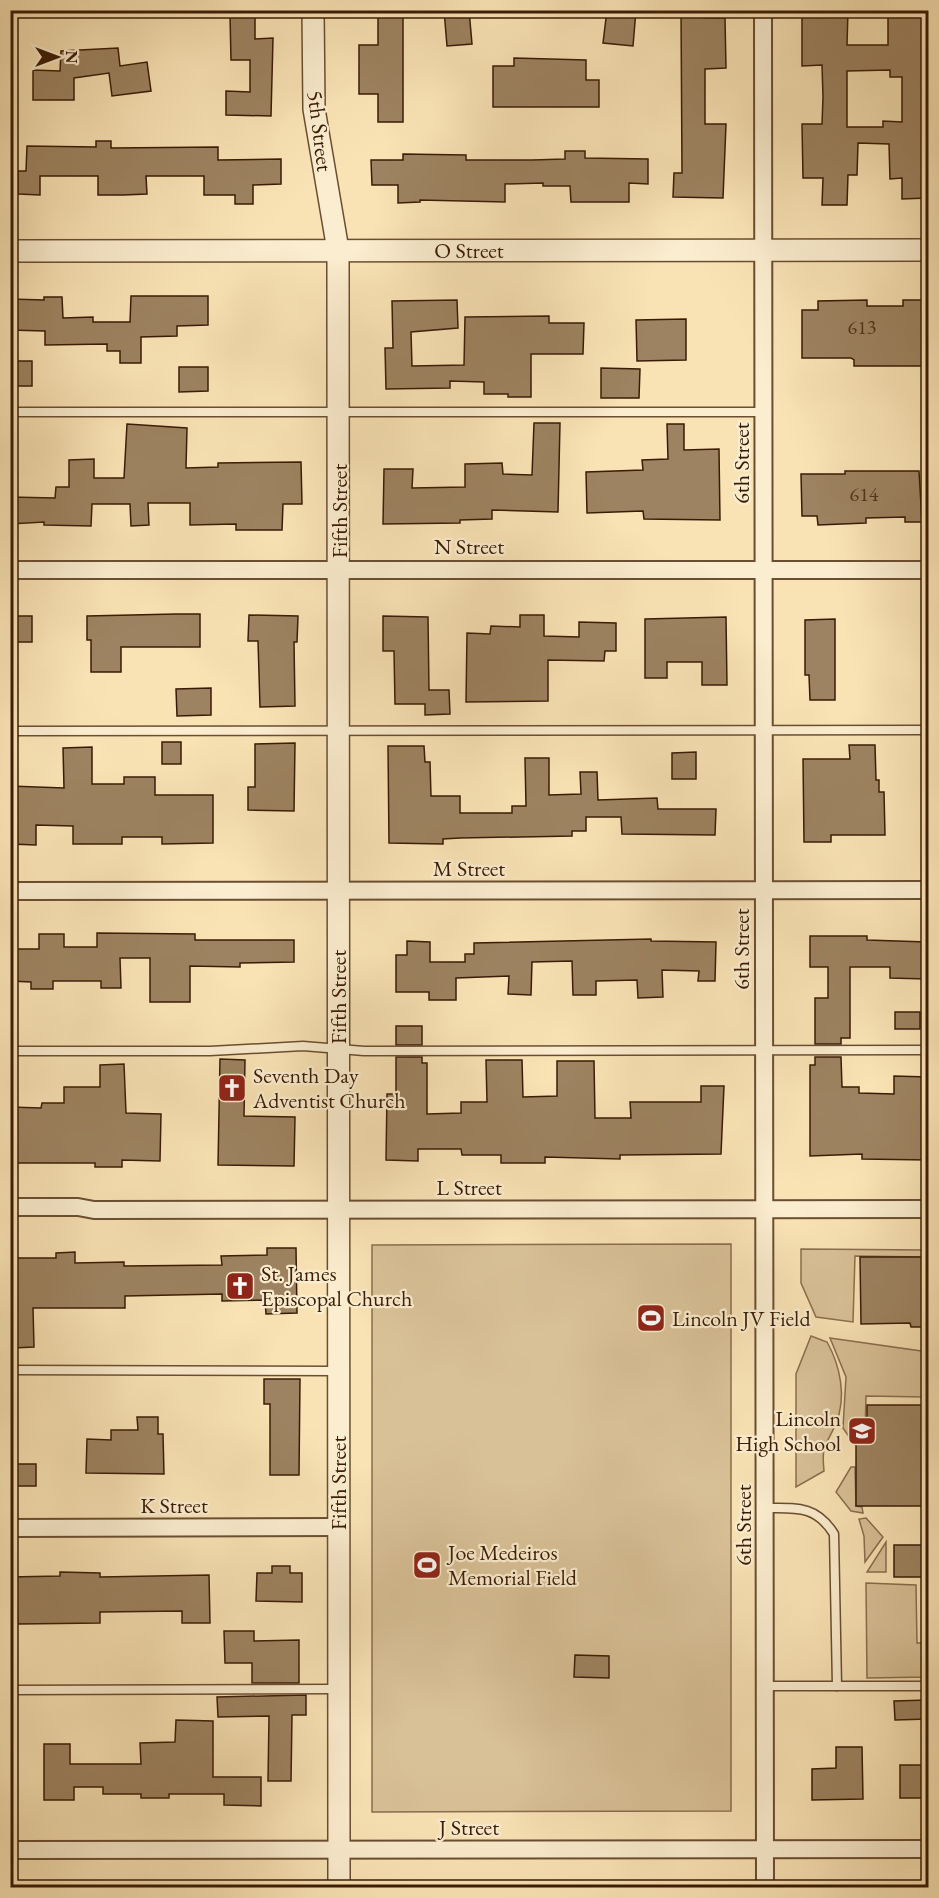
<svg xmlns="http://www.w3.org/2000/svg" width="939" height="1898" font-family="'EB Garamond',serif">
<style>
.green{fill:#d9c197;stroke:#8a6e4e;stroke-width:1.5}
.building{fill:#9d8361;stroke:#3a1c05;stroke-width:1.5;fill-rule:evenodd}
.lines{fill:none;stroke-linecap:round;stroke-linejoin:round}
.service-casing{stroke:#6a4e31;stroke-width:11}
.minor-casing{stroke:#6a4e31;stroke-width:20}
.tertiary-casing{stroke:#6a4e31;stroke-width:24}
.service{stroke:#fbedcf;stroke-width:8}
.minor{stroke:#fbedcf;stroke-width:16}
.tertiary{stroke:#fbedcf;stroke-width:21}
.labels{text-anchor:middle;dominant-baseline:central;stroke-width:4.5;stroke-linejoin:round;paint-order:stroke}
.number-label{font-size:20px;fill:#53361c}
.street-label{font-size:22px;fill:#3a1c05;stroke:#fbedcf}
.poi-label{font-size:22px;fill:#3a1c05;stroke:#fbedcf;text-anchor:start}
</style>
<rect width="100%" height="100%" fill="#f9e3b5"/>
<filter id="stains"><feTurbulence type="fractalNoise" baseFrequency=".00333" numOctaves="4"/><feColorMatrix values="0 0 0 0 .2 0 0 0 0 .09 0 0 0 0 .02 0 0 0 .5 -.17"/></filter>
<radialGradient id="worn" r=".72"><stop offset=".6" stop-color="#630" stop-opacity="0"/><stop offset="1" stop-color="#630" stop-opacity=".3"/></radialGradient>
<g class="green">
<path d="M731,1244v567l-359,1v-567z"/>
<path d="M801,1249l127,1v7l-73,-1 -2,66 -37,-5 -15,-34z"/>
<path d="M811,1336l16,6c13,23 20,55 9,81 -9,23 -15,19 -12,48l-28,16v-113z"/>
<path d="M830,1338l98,14 -2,45 -60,-1 -1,37 -10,1 -1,10 -11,-16 3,-51z"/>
<path d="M851,1467h4l1,39 6,1 1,6 -12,-2 -15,-19z"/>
<path d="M866,1518l17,19 -18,25 -1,-26 -5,-17z"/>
<path d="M886,1542v30h-19z"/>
<path d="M866,1583l50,2 1,58h11v34l-61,1z"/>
</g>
<g class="building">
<path d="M444,10h25l3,34 -25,2z"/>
<path d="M607,10h29l-3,36 -30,-3z"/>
<path d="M681,10h23v8h21l1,50 -21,1v55h21l-3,74 -50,-1 1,-24h8z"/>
<path d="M821,10h27l-1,35h41v-28h14l-1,-7h26v188l-25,1v-21l-12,1 -1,-35 -31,-1 -1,32h-9l-1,30h-25l1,-27h-20l-1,-54h20l1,-27 -1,-32 -20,1v-49h19zM890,70v7h12v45l-19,-1v6h-36v-56z"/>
<path d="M230,16h25v23l18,-1 -2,78 -45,-1v-24l24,1v-32h-19z"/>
<path d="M378,17h25v105h-25v-28h-19v-49h19z"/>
<path d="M118,48l2,18 27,-4 4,29 -39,5 -3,-23 -35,5v22h-41v-30l27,1 1,-20z"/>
<path d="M514,58l72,2v20h13v27h-106v-41h21z"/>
<path d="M96,141h15v7l107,-1v13l63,-1v25l-28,1v19h-18v-9h-31v-19h-58l1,18 -24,1h-25v-19h-58v19l-22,-1v-23h8l1,-25 69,1z"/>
<path d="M565,151h20v7l63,1v25l-19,-1v19h-58l-1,-16h-27v-3l-38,1v18l-85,-2v2l-22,1v-18h-26l-1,-25h32v-6l63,1v5h66l33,-1z"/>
<path d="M131,296h77v29l-31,1v10l-36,1v26h-21v-12h-13v-7l-62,1v-14l-35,-1v-31l34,1v-3h18l1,21 30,-1v5h37z"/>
<path d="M457,300l1,28 -47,4 1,34 52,-1 1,-48 84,-1v7h35l-1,31h-52v43h-23v-3h-24v-12l-34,-1v7l-64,1 -1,-41h8l-1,-47z"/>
<path d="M867,300v6h36v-6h24l-1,66h-72v-6l-3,-2h-49v-48h16v-9z"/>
<path d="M686,319v41l-49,1 -1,-41z"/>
<rect x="10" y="361" width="22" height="25"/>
<path d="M179,367h29v24l-29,1z"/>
<path d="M601,368l39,1 -1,29h-38z"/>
<path d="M534,423h26l-2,89 -66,-2v9l-32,1v3l-77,1 1,-55h29l-1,19 53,-1v-23l37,-1 1,11 29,1z"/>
<path d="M127,424l60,4 -1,40 32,-1v-4l83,-1 1,42h-19l-1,26h-46v-6l-46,1v-22h-42l1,22 -18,1 -1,-22h-38l-1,22 -47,-1v-3l-34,2v-27l45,1 1,-11h13v-27l25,-1v19h30z"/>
<path d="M667,424h17v26l35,-1 1,71 -76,-1 -1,-8 -56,2 -1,-41 57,-2 -1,-10 26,-1z"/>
<path d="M845,471h74l3,51h-17v-5l-39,1v5l-48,2 -1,-9h-15l-1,-42h44z"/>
<path d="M176,614h24v33h-79v25h-30v-32h-4v-24z"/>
<path d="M249,615l49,1 -1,26h-3l1,64 -35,1 -2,-66h-10z"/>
<path d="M520,615h24v21l35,1v-15l37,1v28h-11l-1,10 -56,-1v41l-82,1 1,-69 23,1 1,-8 29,1z"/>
<rect x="10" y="616" width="22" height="26"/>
<path d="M383,616l45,1 1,73h20l1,24 -25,1v-11h-30l-1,-53h-11z"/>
<path d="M726,617l1,68h-25v-23h-35v16h-22v-59z"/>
<path d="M835,619v81h-25l-1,-25h-4v-55z"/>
<path d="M211,688v27l-34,1 -1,-27z"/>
<rect x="162" y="742" width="19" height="22"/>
<path d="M295,743l-1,68 -46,-1v-23h7v-43z"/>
<path d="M849,745h26l1,35h3v12h5l1,43h-54v7h-27l-1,-83h47z"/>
<path d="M388,746h36l1,16h5l1,34h29v17h52v-7h14l-1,-48h24v37l32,-1 -1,-22h17l1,28 59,-2 1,11h58l-1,26 -93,-1 -1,-17h-35v14h-14v5l-112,2 -17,1v5l-54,-1z"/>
<path d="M92,747v37h32v-7h31v18h58v48l-51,1v-7h-40v7h-49v-18l-37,-1v20l-26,-1v-58l54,2 -1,-40z"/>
<path d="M696,752v27h-24v-26z"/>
<path d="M97,933l98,1v6h99v22l-54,1v4l-50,-1v36h-40v-44h-30l1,30h-20v-7h-48v8h-22v-7l-21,-1v-32h29v-15h25v13h33z"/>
<path d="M810,936h57v4l60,2 -1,37 -36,-1v-11h-40v71h-9v6h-26v-46h13v-31h-18z"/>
<path d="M651,939v2l65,1 -1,39h-17l1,-10 -37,-1 1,27 -25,1 -1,-18 -41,1v14h-23l-1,-34 -40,1 -1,33 -23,-1 1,-18 -53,2v22h-27v-8h-33v-37h11v-14l23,1v20h35v-8h9v-11z"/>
<rect x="895" y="1012" width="25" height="17"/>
<rect x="396" y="1026" width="26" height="19"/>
<path d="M396,1057h26v6h5v51l34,-1v-11h26l-1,-42h36l1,37 34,-1v-35h37l1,57h36l-1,-16h71v-16h23l-3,68 -101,1v4l-75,-2v6h-44v-8h-39l-1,-6h-43v12l-32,-1 1,-66h9z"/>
<path d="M815,1057h26l1,30h17v6l35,1v-18l34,1v83l-66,-1v-5l-52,2v-91h5z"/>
<path d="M220,1059l25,1 -1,56 51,1 -1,49 -76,-1z"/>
<path d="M124,1064l2,49 35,1 -1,47 -38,-1v7h-27v-4h-85v-56l31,1 1,-5h22v-16h36v-22z"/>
<path d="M267,1248h29l1,65 -31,1 -1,-14 -43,1v-7l-97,2v12h-92l1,39 -21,1 -3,-90h46v-5l19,-1v11l49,-1v4l98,-1 -1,-9 46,-1z"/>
<path d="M860,1257h68v70h-17l-1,-4 -49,1z"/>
<path d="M264,1379h36l-1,96h-29v-71h-6z"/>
<path d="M867,1405h61v101h-72v-68h11z"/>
<path d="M137,1417h21v17h5l1,40 -78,-1 1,-34 24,1v-10h27z"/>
<rect x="10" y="1464" width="26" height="22"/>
<rect x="894" y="1545" width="34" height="32"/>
<path d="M272,1566h18v7h12v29l-46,-1 1,-28h15z"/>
<path d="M60,1572l40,1v4l109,-2 1,48h-28v-12l-82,1v11l-82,1 -1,-12h-7v-35l50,-1z"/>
<path d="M224,1631h30v10l45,-1v43h-47v-20h-27z"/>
<path d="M575,1655l34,1v22l-35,-1z"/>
<path d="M306,1695v20h-14l-1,66h-23l1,-65 -51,1 -1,-20z"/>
<path d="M928,1700v19l-33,1 -1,-19z"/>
<path d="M176,1720l37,1v56h48v29l-37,-1v-11h-55v4h-28v-4h-38v-7h-29v13h-30v-56h26v20h71l-1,-21 35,-1z"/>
<path d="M836,1747h26l1,52 -51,1v-31l24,-1z"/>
<rect x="900" y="1765" width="28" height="33"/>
</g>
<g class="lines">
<g class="service-casing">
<g id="service">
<path d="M10,412h753"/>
<path d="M10,731l918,-1"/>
<path d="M10,1051h200l93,-5 61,5 564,-1"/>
<path d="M10,1370l328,1"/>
<path d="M765,1508c31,0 51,-3 69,26l3,152"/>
<path d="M765,1686h163"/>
<path d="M10,1690l328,-1"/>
</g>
</g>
<g class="minor-casing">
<g id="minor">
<path d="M763,10l2,1878"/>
<path d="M10,570h918"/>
<path d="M10,891l918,-1"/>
<path d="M10,1207h68l16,3 834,-1"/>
<path d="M10,1528l329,-1"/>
<path d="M10,1850l918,-1"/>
</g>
</g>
<g class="tertiary-casing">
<g id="tertiary">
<path d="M313,10l1,99 24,141 1,1638"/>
<path d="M10,251l918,-1"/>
</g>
</g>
<use href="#service" class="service"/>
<use href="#minor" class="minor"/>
<use href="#tertiary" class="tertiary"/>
</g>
<defs>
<g id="church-square" transform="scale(1.5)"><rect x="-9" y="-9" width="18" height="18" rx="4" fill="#8f2418" stroke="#fbedcf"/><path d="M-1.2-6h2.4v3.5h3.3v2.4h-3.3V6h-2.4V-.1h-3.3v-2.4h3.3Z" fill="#fff"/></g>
<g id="stadium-square" transform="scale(1.5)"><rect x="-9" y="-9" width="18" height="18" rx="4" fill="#8f2418" stroke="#fbedcf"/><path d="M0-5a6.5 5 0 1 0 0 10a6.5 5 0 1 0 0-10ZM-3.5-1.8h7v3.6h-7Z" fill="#fff"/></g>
<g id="school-square" transform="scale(1.5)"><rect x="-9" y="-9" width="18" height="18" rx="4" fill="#8f2418" stroke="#fbedcf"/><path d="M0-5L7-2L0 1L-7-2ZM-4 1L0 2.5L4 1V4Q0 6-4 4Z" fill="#fff"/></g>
</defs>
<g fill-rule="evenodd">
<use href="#church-square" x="232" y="1088"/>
<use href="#church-square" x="240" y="1286"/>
<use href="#stadium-square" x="651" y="1318"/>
<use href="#school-square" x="862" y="1431"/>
<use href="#stadium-square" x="427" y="1565"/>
</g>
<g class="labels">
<g class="number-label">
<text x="862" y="327">613</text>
<text x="864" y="494">614</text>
</g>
<g class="street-label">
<text transform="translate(320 131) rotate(83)">5th Street</text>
<text x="469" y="250">O Street</text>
<text transform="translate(741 463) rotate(-90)">6th Street</text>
<text transform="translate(339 511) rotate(-90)">Fifth Street</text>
<text x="469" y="546">N Street</text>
<text x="469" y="868">M Street</text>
<text transform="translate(741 949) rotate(-90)">6th Street</text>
<text transform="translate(338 997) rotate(-90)">Fifth Street</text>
<text x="469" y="1187">L Street</text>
<text transform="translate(338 1483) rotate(-90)">Fifth Street</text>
<text x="174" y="1505">K Street</text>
<text transform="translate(743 1525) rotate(-90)">6th Street</text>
<text x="469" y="1827">J Street</text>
</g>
<g class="poi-label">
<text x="253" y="1075">Seventh Day<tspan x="253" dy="25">Adventist Church</tspan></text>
<text x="261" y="1273">St. James<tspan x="261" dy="25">Episcopal Church</tspan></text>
<text x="672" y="1318">Lincoln JV Field</text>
<text x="841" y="1418" text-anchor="end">Lincoln<tspan x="841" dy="25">High School</tspan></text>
<text x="448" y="1552">Joe Medeiros<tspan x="448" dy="25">Memorial Field</tspan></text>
</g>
</g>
<rect width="939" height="1898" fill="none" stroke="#f9e3b5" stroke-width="36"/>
<rect x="12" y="12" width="915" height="1874" fill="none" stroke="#3a1c05" stroke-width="3"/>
<rect x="18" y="18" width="903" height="1862" fill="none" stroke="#3a1c05" stroke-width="1.5"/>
<g transform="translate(57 57) rotate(90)" stroke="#fbedcf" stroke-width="4.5" paint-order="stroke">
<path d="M0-4.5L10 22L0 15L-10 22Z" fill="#3a1c05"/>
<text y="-9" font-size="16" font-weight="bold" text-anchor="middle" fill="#3a1c05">N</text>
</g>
<rect width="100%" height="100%" filter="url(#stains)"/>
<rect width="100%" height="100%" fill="url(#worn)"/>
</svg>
